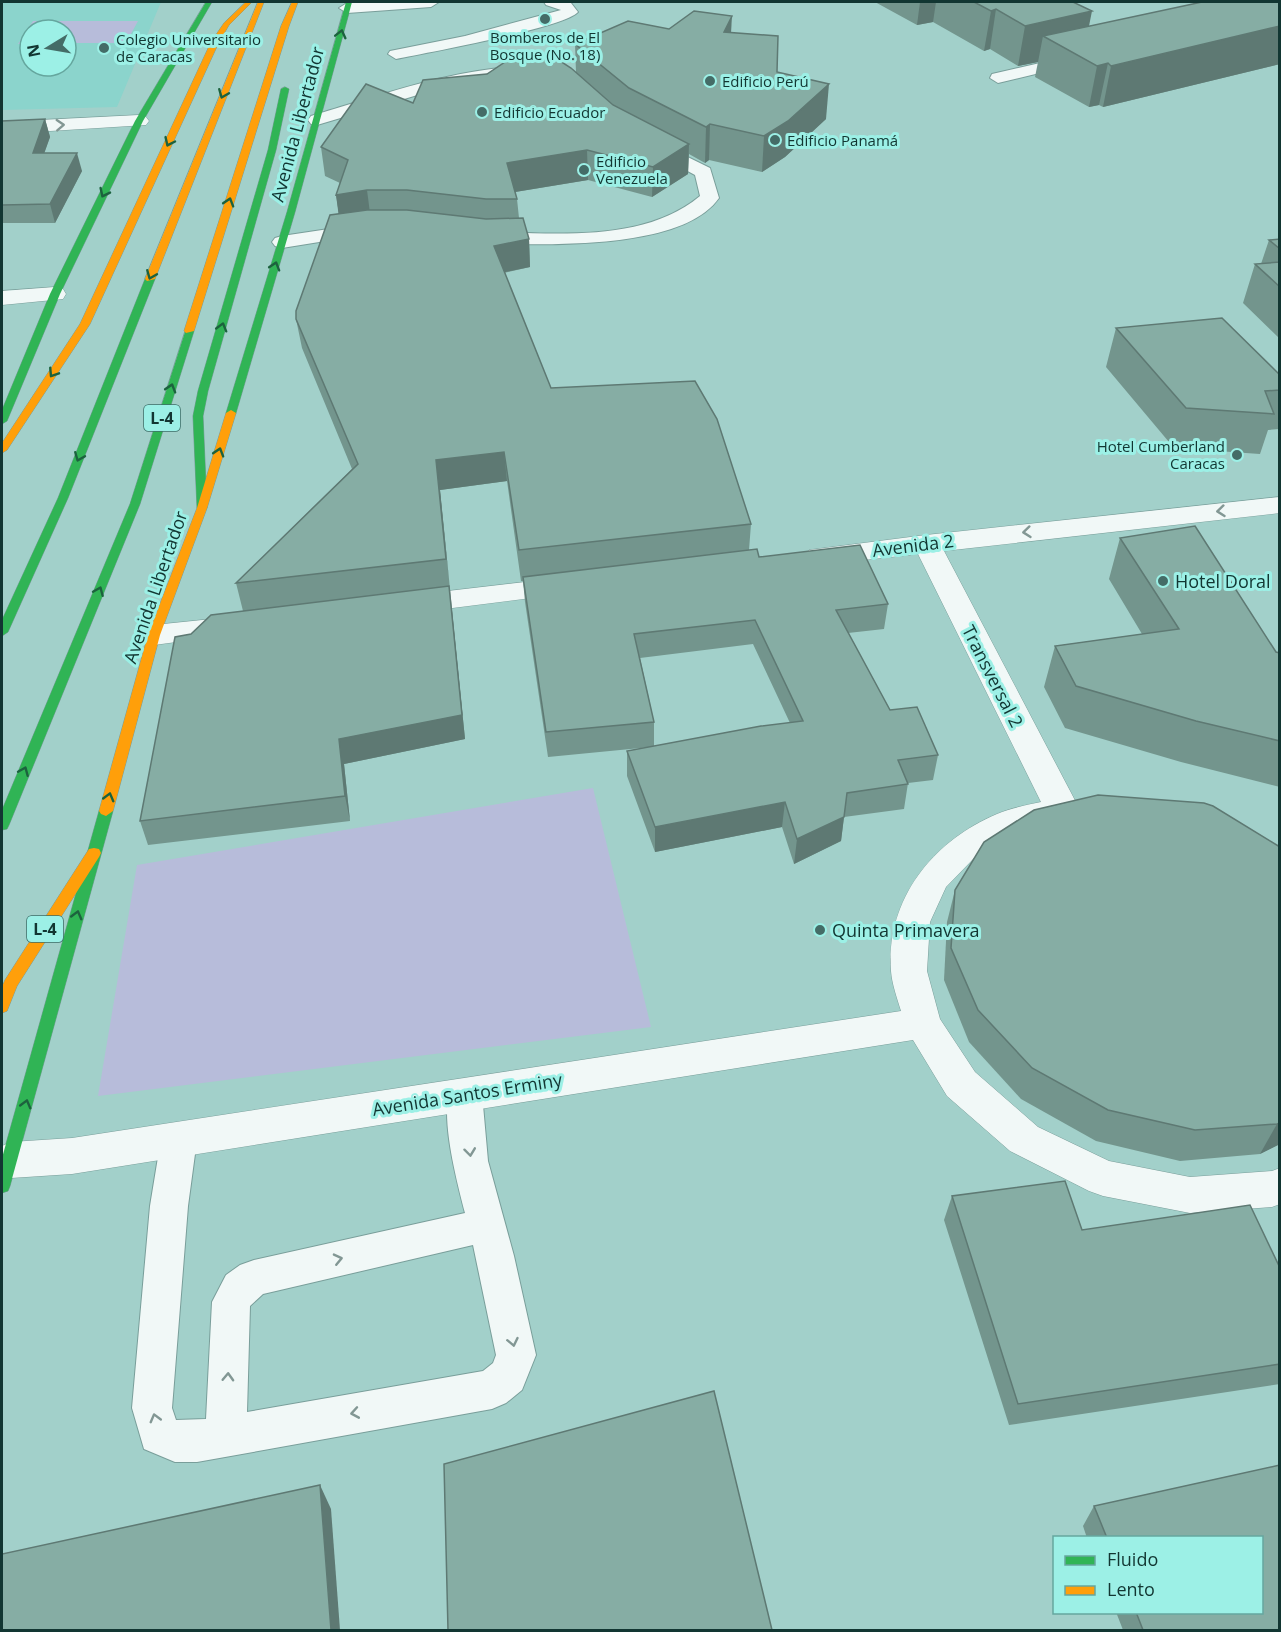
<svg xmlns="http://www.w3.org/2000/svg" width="1281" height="1632" font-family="'Open Sans',sans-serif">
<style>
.built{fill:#8bd4cc;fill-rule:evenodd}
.green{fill:#b7bcda}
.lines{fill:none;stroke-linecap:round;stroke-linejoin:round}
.lane-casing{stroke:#799e9a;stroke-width:2}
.street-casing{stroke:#799e9a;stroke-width:1}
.fast-casing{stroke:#799e9a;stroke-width:1}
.slow-casing{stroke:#799e9a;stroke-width:1}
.lane{fill:#f1f8f7;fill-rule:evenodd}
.street{fill:#f1f8f7;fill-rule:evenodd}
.fast{fill:#30b455;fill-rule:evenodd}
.slow{fill:#ff9f0a;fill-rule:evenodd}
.wall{fill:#73958d;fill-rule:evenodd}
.shaded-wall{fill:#5e7973}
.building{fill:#86ada4;stroke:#5e7973;stroke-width:1.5}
.oneway{stroke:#1c623e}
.oneway2{stroke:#829794}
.poi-dot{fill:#446c67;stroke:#9cf0e6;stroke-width:2}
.labels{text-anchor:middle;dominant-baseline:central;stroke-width:6;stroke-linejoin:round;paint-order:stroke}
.far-poi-label{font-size:15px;fill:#123632;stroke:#9cf0e6;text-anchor:start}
.shield{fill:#9cf0e6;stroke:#3b6e68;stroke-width:1.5}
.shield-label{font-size:16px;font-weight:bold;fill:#123632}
.street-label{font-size:18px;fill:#123632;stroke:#9cf0e6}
.poi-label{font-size:18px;fill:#123632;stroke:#9cf0e6;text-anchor:start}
</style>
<rect width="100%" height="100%" fill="#a2d0ca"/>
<path class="built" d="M2,2h159l-44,105 -115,3zM30,30h36v36h-36z"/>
<g class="green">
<path d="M33,21h105l-12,22h-60v-13h-36v14h-12z"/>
<path d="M593,788l58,239 -553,69 39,-231z"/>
</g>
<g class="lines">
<g class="lane-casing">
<g id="lane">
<path d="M374,2h65l-8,5 -84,6 -8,-5 8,-5z"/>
<path d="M544,2l27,1 7,9c-14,16 -154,41 -182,47l-8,-5 2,-3 75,-15 96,-26 -15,-5z"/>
<path d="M1075,55l8,5 -2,3 -83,20 -8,-5 2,-4z"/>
<path d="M529,66l8,5 -2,3 -58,6 -26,5 -134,40 -6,-1 -3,-4 3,-4c72,-21 142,-48 218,-50z"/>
<path d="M653,140l57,28 9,30c-37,53 -173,46 -231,46l-7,-2 -3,-4 3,-4 7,-2c68,1 156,11 212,-36l-5,-21 -48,-26 -3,-4 3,-4z"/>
<path d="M362,224l7,2 3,4 -3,4 -87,14 -7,-2 -3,-4 3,-4 7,-2z"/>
<path d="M464,1079l12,4 6,11 6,67 26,95 22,99 -14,35 -16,13 -14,6 -295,53h-22l-31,-13 -12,-41 18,-202 11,-67 5,-11 13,-5 13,5 5,11 -9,67 -16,202 4,12 30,-1 6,-117 14,-27 14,-10 14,-5 211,-47c-8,-31 -27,-101 -13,-130zM473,1245l23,110 -3,8 -10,8 -236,41 3,-106 13,-12z"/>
</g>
</g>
<g class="street-casing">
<g id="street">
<path d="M139,115l7,2 3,4 -3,4 -144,9v-12z"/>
<path d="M55,287l8,2 3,5 -3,5 -61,6v-14z"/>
<path d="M1280,497v16l-336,38 135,257 -4,8 -56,16 -41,22 -32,33 -16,35 -3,49 13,48 35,53 63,55 71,34 81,16 82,-6 8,-3v36l-8,3 -82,6 -87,-17 -14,-5 -79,-40 -63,-55 -34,-56 -841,134 -61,4 -9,-4v-28l9,-4 61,-4 829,-127c-4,-13 -9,-27 -10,-40 -5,-72 42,-130 106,-157 14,-6 30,-9 44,-12l-123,-248 -99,11 -10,-3 -4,-6 4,-6 117,-15z"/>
<path d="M568,577l10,3 4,6 -4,6 -173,22 -10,-3 -4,-6 4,-6 10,-3z"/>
<path d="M241,616l10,2 5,7 -5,7 -97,13 -10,-3 -5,-7 5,-7 10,-3z"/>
</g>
</g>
<g class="fast-casing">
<g id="fast">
<path d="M206,2h6l-69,119 -83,173 -53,127 -5,3v-14l48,-116 85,-173z"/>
<path d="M346,2h6l-57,210 -59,201 -1,2h-8l-1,-2 61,-201z"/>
<path d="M285,87l4,2 -13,61 -68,241 -5,25 4,92 -5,3 -5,-3 -4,-92 5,-25 70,-241 13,-61z"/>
<path d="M150,276l5,3 -87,219 -60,134 -6,4v-16l56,-122 87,-219z"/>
<path d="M186,329l8,2 -54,173 -131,321 -2,4 -5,1v-20l128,-306z"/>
<path d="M106,806l7,5 -103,375 -2,5 -6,2v-35l97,-347z"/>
</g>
</g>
<g class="slow-casing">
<g id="slow">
<path d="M246,2h6l-23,23 -10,17 -129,282 -83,126 -5,3v-10l78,-119 131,-282 13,-19z"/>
<path d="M258,2h6l-109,277 -8,2 -2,-2z"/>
<path d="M292,2h6l-9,24 -95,305 -8,2 -2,-2 97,-305z"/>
<path d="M231,410l5,3 -29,95 -47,127 -47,176 -7,5 -5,-2 -2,-3 49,-176 49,-127 29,-95z"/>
<path d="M94,848l5,1 2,4 -2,4 -82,129 -10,25 -5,2v-26l3,-7 84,-131z"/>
</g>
</g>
<use href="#lane" class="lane"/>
<use href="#street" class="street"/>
<use href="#fast" class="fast"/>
<use href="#slow" class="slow"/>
</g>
<g class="wall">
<path d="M875,2h198l16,24 191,-24v62l-177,43 -4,-2 -10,2 -54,-30 3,-15 -20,4 -28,-17 -6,2 -51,-29 -16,3z"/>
<path d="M669,29l62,3 46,40 49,47 -41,38 -23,15 -53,-12 -4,3 -16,-9 -1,20 -36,23 -64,-17 -73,12 2,7 2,19 10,21 1,28 -26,6 47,115 200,136 -2,26 10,7 129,47 -4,25 -36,4 42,77 48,45 -5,25 -25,3 -4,26 -60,8 -3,24 -47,23 -12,-37 -127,25 -28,-76v-25l24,-4 -103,10 -23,-155 -2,-21h-2l-14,-100 -67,9 25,249 -121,25 6,57 -202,24 -8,-24 51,-187 52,-23 -7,-28 116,-114 -50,-121 -6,-29 43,-105 -3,-19 4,-12 -15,-7 -4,-29 92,-44 163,-31 -1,-28zM753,644l37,79 -136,23v-24l-14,-64z"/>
<path d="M45,119l5,18 -6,16 38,18 -27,52h-53v-102z"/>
<path d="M1280,239v100l-37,-36 12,-39h6l8,-24z"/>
<path d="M1116,328l164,47v51l-1,3 -11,1 -8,24 -86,-6 -68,-81z"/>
<path d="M1120,538l156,114 4,1v134l-99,-25 -116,-34 -21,-41 11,-41 87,-12 -33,-55z"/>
<path d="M1280,847v297l-20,10 -80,7 -84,-20 -75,-42 -52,-57 -25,-62 3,-58 8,-32z"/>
<path d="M952,1196l130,34 198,38v116l-271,41 -65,-205z"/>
<path d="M1280,1465v165h-157l-7,-18h146v-74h-175l-4,-12 11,-20z"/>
</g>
<g class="shaded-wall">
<path d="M920,2h16l-3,20 -16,3z"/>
<path d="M996,9l-6,40 -6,2 7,-40z"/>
<path d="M1092,11l-8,40 -41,-15 -5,26 -20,4 7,-40z"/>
<path d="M732,16l-2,34 -6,-18z"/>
<path d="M1280,26v38l-177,43 8,-41z"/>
<path d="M1108,63l-9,42 -10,2 8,-41z"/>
<path d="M829,84l-3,35 -41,38 -23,15 2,-36z"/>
<path d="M45,119l5,18 -12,34 -5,-18z"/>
<path d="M710,124l-1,36 -4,3 1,-36z"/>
<path d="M689,144l-1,30 -36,23 1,-30z"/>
<path d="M587,150l1,30 -79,13 -2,-30z"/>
<path d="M77,153l5,18 -27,52 -5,-19z"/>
<path d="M367,190l4,31 -31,4 -4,-30z"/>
<path d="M529,239l1,28 -34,7 -2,-28z"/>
<path d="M504,452l3,29 -67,9 10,99 -14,-129z"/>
<path d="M452,611l13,128 -121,25 6,57 -5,-25 -6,-57z"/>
<path d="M785,802l-3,25 -127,25v-25z"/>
<path d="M844,817l-3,24 -47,23 3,-25z"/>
<path d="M1280,1123v21l-20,10 17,-30z"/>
<path d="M320,1485l11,24 9,121h-9z"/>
</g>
<g class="building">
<path d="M974,2h99l19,9 -67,15 -29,-17 -5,2z"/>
<path d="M1202,2h78v24l-169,40 -3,-3 -11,3 -54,-30z"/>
<path d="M694,11l38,5 -8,16 54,4 -1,36 52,12 -41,37 -24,15 -54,-12 -4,3 -77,-39 -54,-44 53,-23 41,8z"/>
<path d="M520,52h16l18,5 17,11 42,37 76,39 -36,23 -66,-17 -80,13 10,36h-31l-79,-9h-40l-31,5 12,-35 -27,-13 45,-63 47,19 10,-23 64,-6z"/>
<path d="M45,119l-12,34h44l-27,51 -48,1v-84z"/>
<path d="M367,210h40l79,9 37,-1 6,21 -35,7 57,142 144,-7 22,38 34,105 -232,26 -15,-98 -68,8 10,99 -210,24 122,-119 -62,-145v-8l34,-96z"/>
<path d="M1280,239v10l-11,-9z"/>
<path d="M1280,262v25l-25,-23z"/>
<path d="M1222,318l58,57v15l-15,1 9,23 -88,-6 -70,-80z"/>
<path d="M1195,526l81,126 4,1v88l-84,-20 -120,-35 -21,-40 124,-17 -59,-91z"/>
<path d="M860,545l28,59 -52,6 54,100 27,-3 21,48 -40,5 10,24 -61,9 -3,24 -47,22 -12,-37 -130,25 -28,-76 134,-25 42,-5 -48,-101 -121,14 20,88 -108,10 -23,-155 234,-28 2,8z"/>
<path d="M449,586l13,129 -123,24 6,57 -205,25 35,-184 16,-3 20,-19z"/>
<path d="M1098,795l106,8 9,3 67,41v276l-3,1 -82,6 -87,-20 -76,-42 -54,-58 -27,-62 4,-58 29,-48 50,-32z"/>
<path d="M1065,1181l17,49 168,-25 30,63v96l-262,40 -66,-208z"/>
<path d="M714,1391l58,239h-324l-4,-166z"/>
<path d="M1280,1465v165h-137l-7,-18h126v-74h-155l-13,-32z"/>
<path d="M320,1485l11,145h-329v-76z"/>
</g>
<defs><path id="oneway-chevron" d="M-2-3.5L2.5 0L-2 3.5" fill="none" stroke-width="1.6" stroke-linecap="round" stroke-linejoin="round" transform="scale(1.5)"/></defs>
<g class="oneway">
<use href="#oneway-chevron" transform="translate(341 34) rotate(-76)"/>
<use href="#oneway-chevron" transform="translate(223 94) rotate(112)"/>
<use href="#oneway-chevron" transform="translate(169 142) rotate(115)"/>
<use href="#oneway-chevron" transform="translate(104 193) rotate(116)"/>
<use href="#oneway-chevron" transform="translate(229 202) rotate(-73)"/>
<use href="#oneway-chevron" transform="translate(275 266) rotate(-73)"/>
<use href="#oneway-chevron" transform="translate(151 275) rotate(112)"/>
<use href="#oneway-chevron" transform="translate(222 327) rotate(-74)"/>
<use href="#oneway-chevron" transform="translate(53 373) rotate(123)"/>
<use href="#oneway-chevron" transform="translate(171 388) rotate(-73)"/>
<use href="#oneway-chevron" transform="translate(219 452) rotate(-73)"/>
<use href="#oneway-chevron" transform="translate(79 457) rotate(112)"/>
<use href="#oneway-chevron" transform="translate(99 591) rotate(-67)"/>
<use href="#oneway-chevron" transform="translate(24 771) rotate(-67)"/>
<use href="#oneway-chevron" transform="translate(109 797) rotate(-75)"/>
<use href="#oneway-chevron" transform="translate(77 915) rotate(-75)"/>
<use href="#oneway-chevron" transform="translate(26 1104) rotate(-75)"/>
</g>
<g class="oneway2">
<use href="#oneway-chevron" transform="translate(60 125) rotate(-3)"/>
<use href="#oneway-chevron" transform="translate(1221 511) rotate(174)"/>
<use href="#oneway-chevron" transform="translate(1027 532) rotate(174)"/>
<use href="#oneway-chevron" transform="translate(470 1152) rotate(83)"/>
<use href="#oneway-chevron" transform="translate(338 1259) rotate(-13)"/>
<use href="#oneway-chevron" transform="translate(513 1342) rotate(78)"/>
<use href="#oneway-chevron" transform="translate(228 1377) rotate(-88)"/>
<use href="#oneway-chevron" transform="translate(355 1413) rotate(170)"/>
<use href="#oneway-chevron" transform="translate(155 1418) rotate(-105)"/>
</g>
<g class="poi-dot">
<circle cx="545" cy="19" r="6"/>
<circle cx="104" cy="48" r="6"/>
<circle cx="710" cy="81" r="6"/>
<circle cx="482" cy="112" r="6"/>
<circle cx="775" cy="140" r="6"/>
<circle cx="584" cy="170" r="6"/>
<circle cx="1237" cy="455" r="6"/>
<circle cx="1163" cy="581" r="6"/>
<circle cx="820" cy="930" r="6"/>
</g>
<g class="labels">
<g class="far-poi-label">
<text x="545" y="37" text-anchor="middle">Bomberos de El<tspan x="545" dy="17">Bosque (No. 18)</tspan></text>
<text x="116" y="39">Colegio Universitario<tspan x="116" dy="17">de Caracas</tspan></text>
<text x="722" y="81">Edificio Perú</text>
<text x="494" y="112">Edificio Ecuador</text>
<text x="787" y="140">Edificio Panamá</text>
<text x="596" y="161">Edificio<tspan x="596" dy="17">Venezuela</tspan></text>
<text x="1225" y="446" text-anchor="end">Hotel Cumberland<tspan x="1225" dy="17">Caracas</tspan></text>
</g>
<g class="shield">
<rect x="144" y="405" width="36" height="26" rx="4.5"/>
<rect x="27" y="916" width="36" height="26" rx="4.5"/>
</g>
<g class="shield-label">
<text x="162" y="418">L-4</text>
<text x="45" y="929">L-4</text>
</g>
<g class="street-label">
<text transform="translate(297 124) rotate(-75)">Avenida Libertador</text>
<text transform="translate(913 545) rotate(-7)">Avenida 2</text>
<text transform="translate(155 587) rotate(-71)">Avenida Libertador</text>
<text transform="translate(993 676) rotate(63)">Transversal 2</text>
<text transform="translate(467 1094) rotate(-9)">Avenida Santos Erminy</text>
</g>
<g class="poi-label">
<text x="1175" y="581">Hotel Doral</text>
<text x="832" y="930">Quinta Primavera</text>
</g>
</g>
<rect width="1281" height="1632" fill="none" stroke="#123632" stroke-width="6"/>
<rect x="1053" y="1536" width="210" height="78" fill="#9cf0e6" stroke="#65a69e" stroke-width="1.5"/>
<rect x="1065" y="1556" width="30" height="9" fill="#30b455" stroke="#65a69e" stroke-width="1.5"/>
<text x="1107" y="1566" font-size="18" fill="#123632">Fluido</text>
<rect x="1065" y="1586" width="30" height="9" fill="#ff9f0a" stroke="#65a69e" stroke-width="1.5"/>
<text x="1107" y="1596" font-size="18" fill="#123632">Lento</text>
<g transform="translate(48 48) rotate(259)"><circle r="28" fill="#9cf0e6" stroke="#65a69e" stroke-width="1.5"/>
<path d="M0-4.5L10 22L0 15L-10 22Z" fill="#446c67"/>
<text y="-9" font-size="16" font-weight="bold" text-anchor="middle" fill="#123632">N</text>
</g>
</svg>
